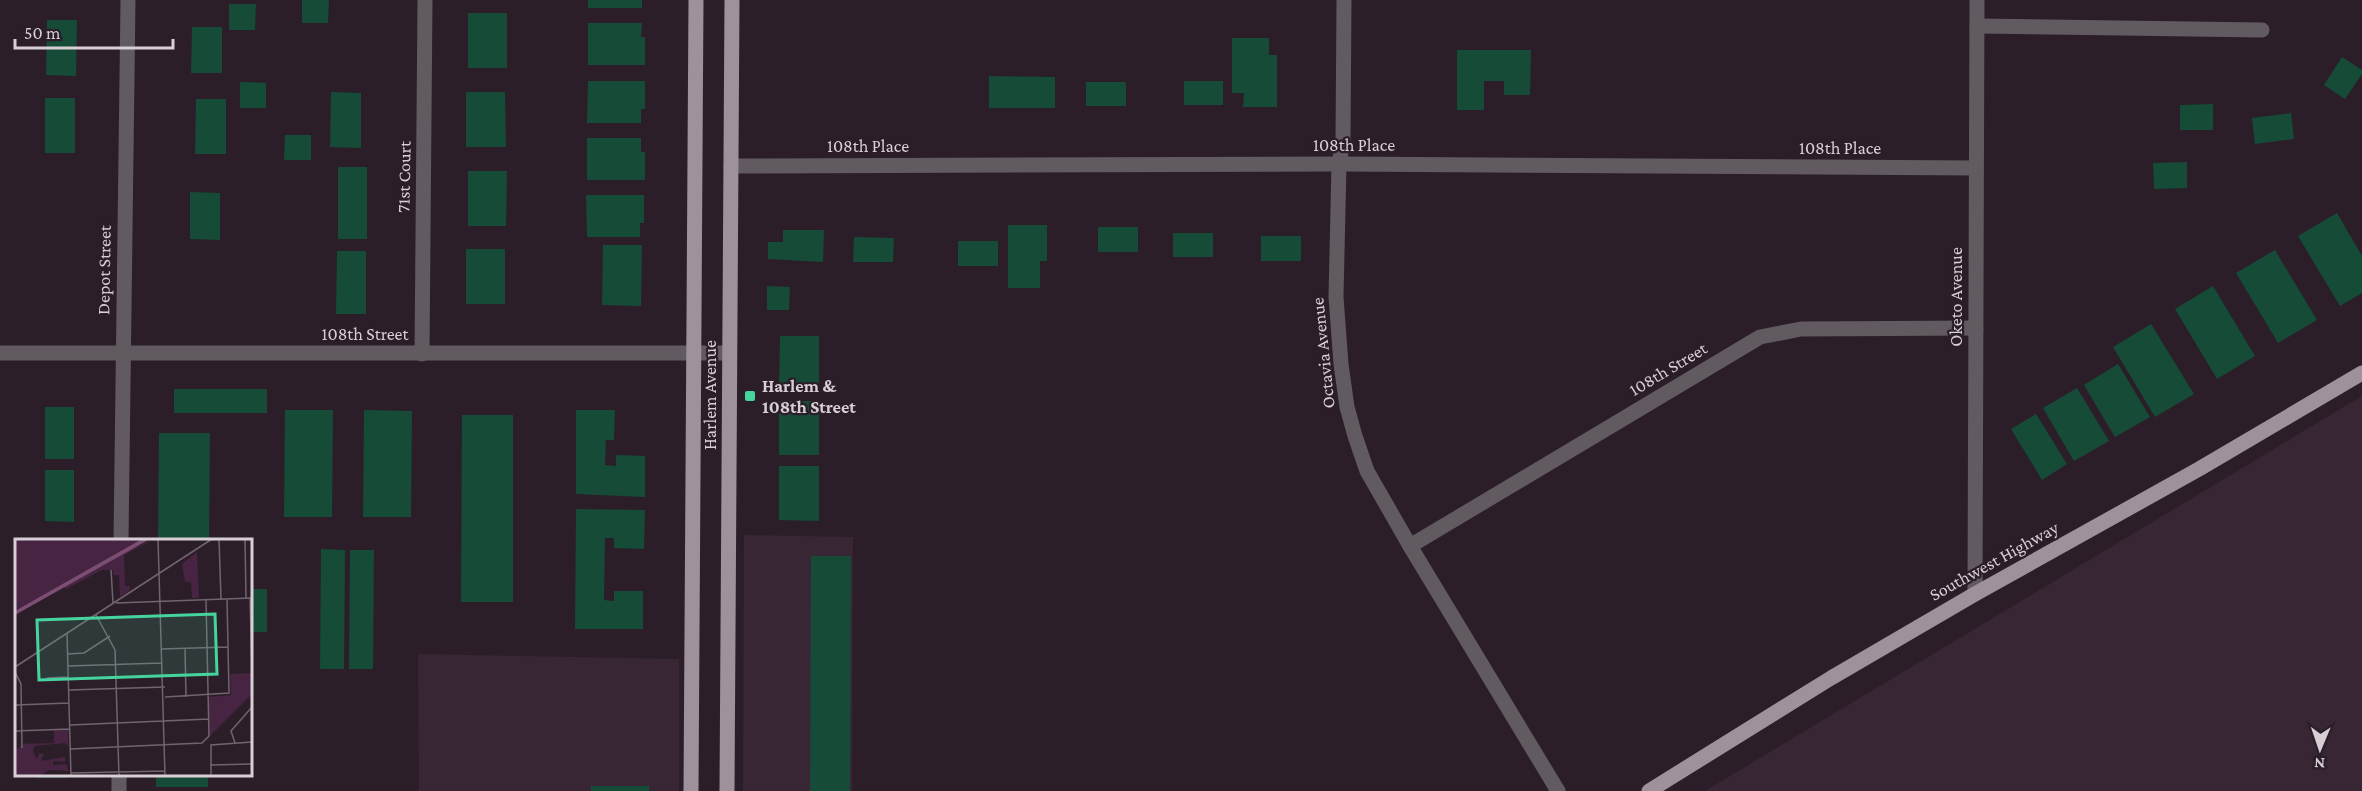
<svg xmlns="http://www.w3.org/2000/svg" width="2362" height="791" font-family="'Crimson Pro',serif">
<style>
.built{fill:#382634}
.building{fill:#164b37}
.lines{fill:none;stroke-linecap:round;stroke-linejoin:round}
.minor{stroke:#615a60;stroke-width:15}
.primary{stroke:#9f919c;stroke-width:15}
.poi-dot{fill:#46d49e;stroke:#2b1e29;stroke-width:2}
.labels{text-anchor:middle;dominant-baseline:central;stroke-width:4.5;stroke-linejoin:round;paint-order:stroke}
.street-label{font-size:18px;fill:#d8cfd6;stroke:#2b1e29}
.poi-label{font-size:18px;font-weight:bold;fill:#d8cfd6;stroke:#2b1e29;text-anchor:start}
.inset-road{fill:none;stroke:#70656e;stroke-width:1.5}
.view{fill:#46d49e;fill-opacity:0.15;stroke:#46d49e;stroke-width:3}
.inset-edge{fill:none;stroke:#d8cfd6;stroke-width:3}
</style>
<rect width="100%" height="100%" fill="#2b1e29"/>
<g class="built">
<path d="M2362,396v395h-657z"/>
<path d="M744,535l109,2 -1,254h-109z"/>
<path d="M418,654l261,5v132h-260z"/>
</g>
<g class="building">
<path d="M302,0h27l-1,23h-26z"/>
<rect x="588" y="0" width="54" height="8"/>
<path d="M229,4h27l-1,26h-26z"/>
<rect x="468" y="13" width="39" height="55"/>
<path d="M47,20h30l-1,56 -30,-1z"/>
<path d="M588,23h54l-1,14h4v28h-57z"/>
<path d="M192,27h30v46h-31z"/>
<path d="M1232,38h37v17h8v52h-34l1,-14h-12z"/>
<path d="M1457,50h74l-1,45h-26v-14h-20v29h-27z"/>
<path d="M2342,57l20,13v4l-17,25 -21,-14z"/>
<path d="M989,76l66,1v31h-66z"/>
<path d="M588,81h57v28h-4v14h-54z"/>
<rect x="1184" y="81" width="39" height="24"/>
<path d="M240,82l26,1v25h-26z"/>
<rect x="1086" y="82" width="40" height="24"/>
<path d="M331,92l30,1v55l-31,-1z"/>
<path d="M466,92h39l1,55h-40z"/>
<rect x="45" y="98" width="30" height="55"/>
<path d="M196,99h30v55h-31z"/>
<path d="M2213,104v26h-33v-25z"/>
<path d="M2291,113l3,26 -39,5 -3,-26z"/>
<path d="M285,135h26v25h-27z"/>
<path d="M587,138h54v14h4v28h-58z"/>
<path d="M2187,162v26l-33,1 -1,-26z"/>
<rect x="338" y="167" width="29" height="72"/>
<path d="M468,171h39l-1,55h-38z"/>
<path d="M190,192l30,1v47l-30,-1z"/>
<path d="M586,195h58v28h-4v14h-53z"/>
<path d="M2337,213l25,43v37l-22,13 -42,-70z"/>
<path d="M1008,225h39v36h-7v27h-32z"/>
<rect x="1098" y="227" width="40" height="25"/>
<path d="M783,230h41l-1,32 -55,-3v-17h15z"/>
<rect x="1173" y="233" width="40" height="24"/>
<rect x="1261" y="236" width="40" height="25"/>
<path d="M854,237l40,1 -1,24h-40z"/>
<rect x="958" y="241" width="40" height="25"/>
<path d="M603,245h39l-1,61 -39,-1z"/>
<rect x="466" y="249" width="39" height="55"/>
<path d="M2275,250l42,70 -39,23 -42,-70z"/>
<path d="M337,251h29v63h-30z"/>
<path d="M767,286l23,1 -1,23h-22z"/>
<path d="M2213,286l42,70 -38,23 -42,-70z"/>
<path d="M2151,324l43,70 -39,23 -42,-70z"/>
<path d="M780,336h39v55l-40,-1z"/>
<path d="M2118,364l32,53 -35,20 -31,-52z"/>
<path d="M2077,388l32,53 -35,20 -31,-53z"/>
<rect x="174" y="389" width="93" height="24"/>
<rect x="779" y="401" width="40" height="54"/>
<rect x="45" y="407" width="29" height="52"/>
<path d="M285,410h48l-1,107h-48z"/>
<path d="M364,410l48,1 -1,106h-48z"/>
<path d="M576,410h39l-1,30h-8l-1,25 11,1v-11l29,1v41l-69,-3z"/>
<path d="M2036,414l31,50 -25,16 -31,-51z"/>
<path d="M462,415h51v187h-52z"/>
<path d="M159,433h51l-1,107h-51z"/>
<path d="M779,466h40v55l-40,-1z"/>
<path d="M45,470h29v52l-29,-1z"/>
<path d="M576,509l69,1 -1,39 -30,-1v-10h-9l-1,62 10,1v-10h29v38h-68z"/>
<path d="M321,549l24,1 -1,119h-24z"/>
<path d="M350,550h24l-1,119h-24z"/>
<path d="M811,556h40l-1,235h-40z"/>
<rect x="250" y="589" width="17" height="43"/>
<rect x="38" y="774" width="29" height="4"/>
<rect x="156" y="774" width="52" height="13"/>
<rect x="591" y="786" width="58" height="5"/>
</g>
<g class="lines">
<g class="minor">
<path d="M1344,0l-1,141 -4,23 -3,133 5,67 6,43 8,29 12,35 43,75 148,245"/>
<path d="M1977,26l285,4"/>
<path d="M731,166l608,-2 637,4"/>
<path d="M0,353h729"/>
<path d="M422,354l3,-354"/>
<path d="M121,540l7,-540"/>
<path d="M1410,546l350,-209 41,-8 175,-1"/>
<path d="M1975,594l2,-594"/>
<path d="M119,791v-17"/>
</g>
<g class="primary">
<path d="M691,791l5,-791"/>
<path d="M727,791l5,-791"/>
<path d="M1649,791l182,-113 144,-84 224,-125 163,-96"/>
</g>
</g>
<rect class="poi-dot" x="744" y="390" width="12" height="12" rx="3"/>
<g class="labels">
<g class="street-label">
<text x="1354" y="145">108th Place</text>
<text x="868" y="146">108th Place</text>
<text x="1840" y="148">108th Place</text>
<text transform="translate(404 177) rotate(-89)">71st Court</text>
<text transform="translate(104 270) rotate(-89)">Depot Street</text>
<text transform="translate(1956 297) rotate(-90)">Oketo Avenue</text>
<text x="365" y="334">108th Street</text>
<text transform="translate(1323 353) rotate(-96)">Octavia Avenue</text>
<text transform="translate(1668 369) rotate(-31)">108th Street</text>
<text transform="translate(710 395) rotate(-90)">Harlem Avenue</text>
<text transform="translate(1994 561) rotate(-29)">Southwest Highway</text>
</g>
<g class="poi-label">
<text x="762" y="386">Harlem &amp;<tspan x="762" dy="21">108th Street</tspan></text>
</g>
</g>
<g transform="translate(15 539)">
<rect width="237" height="237" fill="#2b1e29"/>
<path d="M0,0h127l-38,22 51,-22 -31,16 1,31h5l-1,5 -9,6 -1,-22h-6v-5h-11l-36,19 -5,-3 -46,25zM182,13l2,46h-7l-1,-16h-6l-3,-18zM236,134l1,21 -44,44 1,-41 22,-2 -1,-21zM39,191h14v16l-3,-3 -30,3 -2,5 4,8 2,-6 5,1 -3,7 24,-4v5l-12,-1v4l13,-1 3,7 -20,-1 -8,5 -26,1v-26l8,-5 -6,-1 37,-1z" fill="#472441"/>
<path d="M127,0h8l-135,76v-4z" fill="#7d4e74"/>
<path class="inset-road" d="M143,0l7,237M204,0l2,60M230,0l1,59M96,31l2,33M235,59l2,70M101,64l136,-5M81,76l19,35 4,126M52,95l4,142M170,109l1,49M146,110l67,-2M52,115l17,-1 26,-17M53,127l94,-3M0,128l197,-128M0,133l6,12 1,64M32,139l21,-1M54,151l96,-3M150,158l64,-4 -2,-94M0,166l54,-2M55,186l139,-6M0,192l55,-2M220,204l-4,-12 21,-24M55,210l132,-6 7,-7 -3,-136M195,226l42,-1M56,234l94,-2M196,237v-31l41,-3"/>
<path class="view" d="M200,75l2,60 -178,6 -2,-60z"/>
<rect width="237" height="237" class="inset-edge"/>
</g>
<g transform="translate(2320 749) rotate(182)" stroke="#2b1e29" stroke-width="4.5" paint-order="stroke">
<path d="M0-4.5L10 22L0 15L-10 22Z" fill="#d8cfd6"/>
<text y="-9" font-size="16" font-weight="bold" text-anchor="middle" fill="#d8cfd6">N</text>
</g>
<path d="M15 39v9h158v-9" fill="none" stroke="#d8cfd6" stroke-width="3"/>
<text x="24" y="39" font-size="18" fill="#d8cfd6" stroke="#2b1e29" stroke-width="4.5" paint-order="stroke">50 m</text>
</svg>
